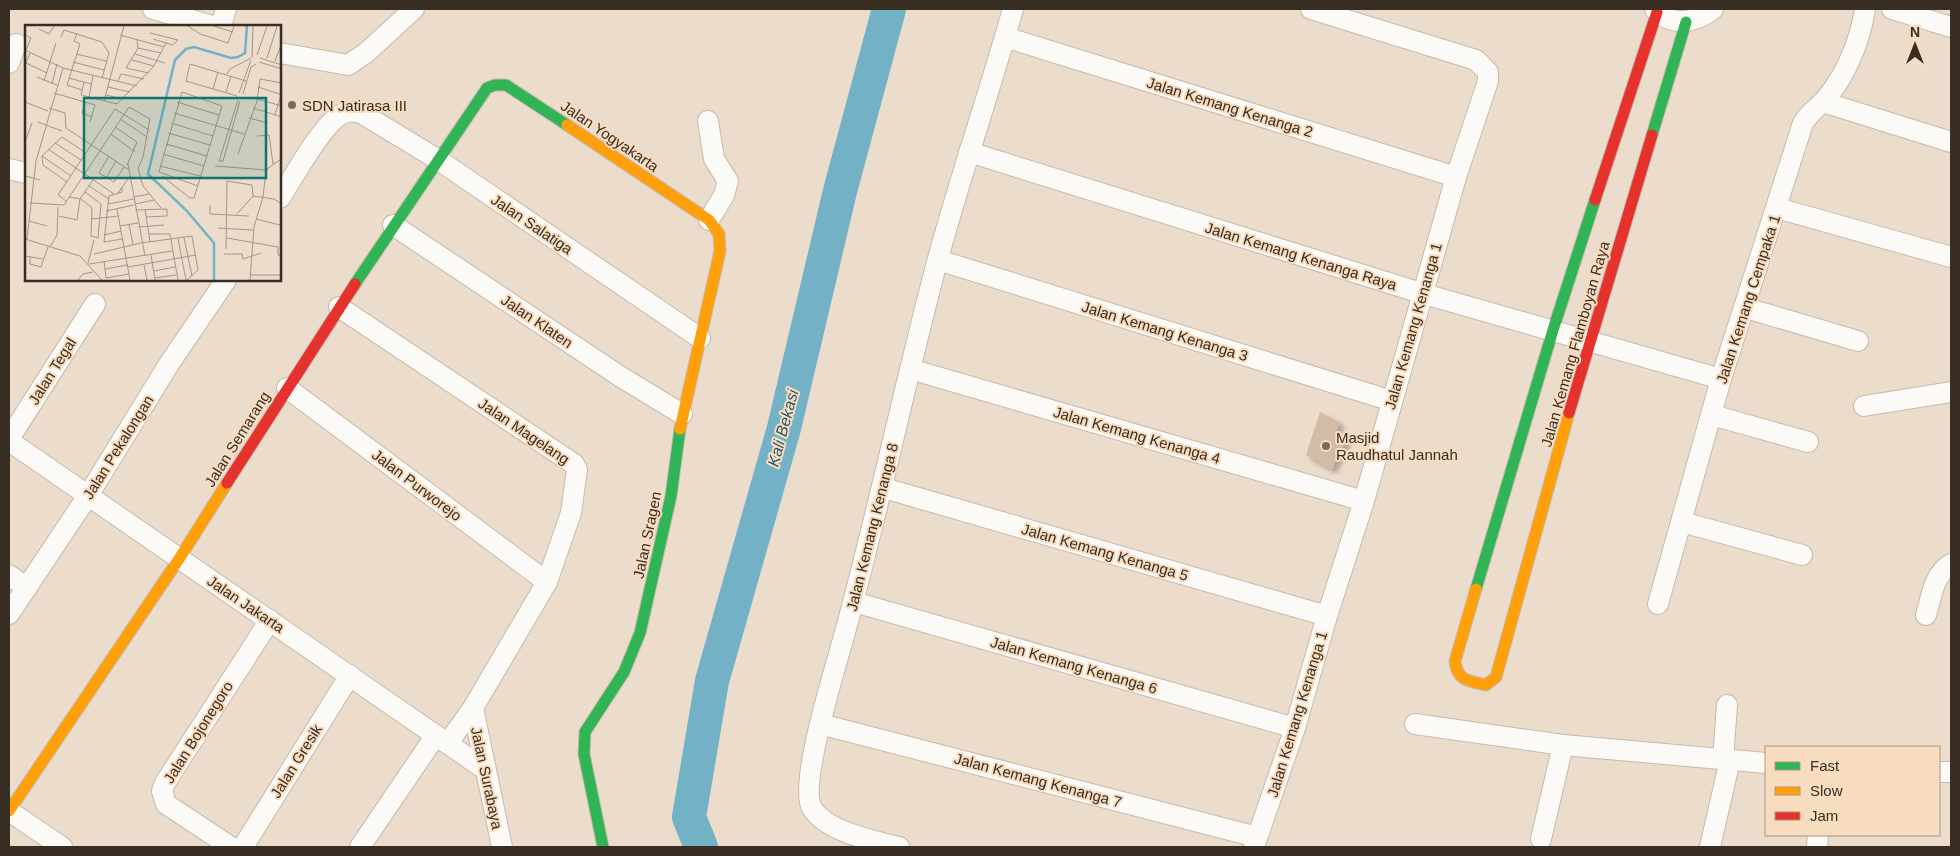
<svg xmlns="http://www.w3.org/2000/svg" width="1960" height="856" font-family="Arial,sans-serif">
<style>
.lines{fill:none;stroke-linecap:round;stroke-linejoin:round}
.river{stroke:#73b2c6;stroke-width:34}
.building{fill:#d2bca7;filter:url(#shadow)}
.street-casing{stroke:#c6baad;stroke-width:22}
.fast-casing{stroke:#c6baad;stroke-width:13}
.slow-casing{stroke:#c6baad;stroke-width:13}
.jam-casing{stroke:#c6baad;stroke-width:13}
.street{stroke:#fcfaf7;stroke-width:20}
.fast{stroke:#30b455;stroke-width:11}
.slow{stroke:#ff9f0a;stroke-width:11}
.jam{stroke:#e5322d;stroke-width:11}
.poi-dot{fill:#776a5e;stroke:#f8dcbf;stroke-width:2}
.labels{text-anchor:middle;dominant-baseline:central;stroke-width:4;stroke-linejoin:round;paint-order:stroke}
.poi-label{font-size:15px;fill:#382d22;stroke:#f8dcbf;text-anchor:start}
.street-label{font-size:15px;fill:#382d22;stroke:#f8dcbf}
.water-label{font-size:16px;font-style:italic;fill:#23576a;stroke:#f8dcbf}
.inset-river{fill:none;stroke:#73b2c6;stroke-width:2.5}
.inset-road{fill:none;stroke:#a39688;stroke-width:1}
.view{fill:#0f766e;fill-opacity:0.15;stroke:#0f766e;stroke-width:2.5}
.inset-edge{fill:none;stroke:#382d22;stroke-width:2.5}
</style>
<defs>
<filter id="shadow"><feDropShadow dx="4.5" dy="4.5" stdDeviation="2.5" flood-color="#0004"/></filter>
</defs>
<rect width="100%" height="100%" fill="#ebdccc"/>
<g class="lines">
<path class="river" d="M701,847l-12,-30 23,-136 72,-253 56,-237 49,-182"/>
</g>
<path class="building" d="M1320,412l20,10 -4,9 11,7 -15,31 -26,-14z"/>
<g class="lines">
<g class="street-casing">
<g id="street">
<path d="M153,9l60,17"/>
<path d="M1655,9c16,18 41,14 58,0"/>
<path d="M1892,9l59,18"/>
<path d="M221,26l5,-17"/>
<path d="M1005,37l451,140"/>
<path d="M280,53l68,12 18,-12 48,-44"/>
<path d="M9,63l7,-19"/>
<path d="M1823,102l128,40"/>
<path d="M708,121l6,38 14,22 -4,14 -15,25"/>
<path d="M969,152l452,141 300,86"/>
<path d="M9,169l17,4"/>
<path d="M280,198c13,-20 43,-75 62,-84 7,-3 12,-3 19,-1l76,46 263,179"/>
<path d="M1777,208l174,49"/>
<path d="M393,225l228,152 61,37"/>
<path d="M938,260l454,141"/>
<path d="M339,307l235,157 3,6 -6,43 -24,69 -74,126 -25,35"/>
<path d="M1746,308l112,33"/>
<path d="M910,369l454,132"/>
<path d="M287,388l260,194"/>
<path d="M1864,406l87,-14"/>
<path d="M1712,415l96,27"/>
<path d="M9,439l86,-135"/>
<path d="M9,441l474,327"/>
<path d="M884,488l443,128"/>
<path d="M1682,522l120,33"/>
<path d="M9,575l18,13"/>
<path d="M854,602l441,126"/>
<path d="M1658,604l63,-225 82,-256c7,-11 13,-14 21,-22 22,-25 36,-60 41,-92"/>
<path d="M9,614l80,-120 80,-130 57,-84"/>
<path d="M1926,615c6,-19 7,-40 25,-51"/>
<path d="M473,708l29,139"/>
<path d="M820,724l437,113"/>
<path d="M1415,724l148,21 203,18"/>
<path d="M1723,760l4,-55"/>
<path d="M1939,772h12"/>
<path d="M9,811l53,36"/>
<path d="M1541,839l22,-94"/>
<path d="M231,847l-65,-43 -4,-13 3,-8 105,-163"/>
<path d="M243,847l107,-172"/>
<path d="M360,847l76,-112"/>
<path d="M899,847c-24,-6 -73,-15 -87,-39 -14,-23 24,-142 32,-172 34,-124 60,-249 93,-374 23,-85 52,-168 76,-253"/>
<path d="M1254,847l41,-119 32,-112 37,-115 92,-324 32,-96v-9l-12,-12 -165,-51"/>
<path d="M1710,847l20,-87"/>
<path d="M1817,847l1,-12"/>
</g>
</g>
<g class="fast-casing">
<g id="fast">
<path d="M1652,135l34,-113"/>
<path d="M355,284l132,-196 8,-3h11l61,40"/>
<path d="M1476,589l77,-259 42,-130"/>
<path d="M603,847l-19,-93 1,-22 39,-60 16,-39 31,-137 9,-67"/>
</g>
</g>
<g class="slow-casing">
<g id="slow">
<path d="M567,125l142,95 10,14 1,17 -40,178"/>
<path d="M1476,589l-21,72c2,20 14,20 31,24l10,-8 73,-264"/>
<path d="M9,811l170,-252 48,-76"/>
</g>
</g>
<g class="jam-casing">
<g id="jam">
<path d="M1595,200l62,-188"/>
<path d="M1569,413l83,-278"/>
<path d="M227,483l128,-199"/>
</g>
</g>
<use href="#street" class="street"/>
<use href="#fast" class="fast"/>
<use href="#slow" class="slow"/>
<use href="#jam" class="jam"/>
</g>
<g class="poi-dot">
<circle cx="292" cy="105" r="5"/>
<circle cx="1326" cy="446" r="5"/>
</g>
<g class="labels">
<g class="poi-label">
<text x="302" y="105">SDN Jatirasa III</text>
<text x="1336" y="437">Masjid<tspan x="1336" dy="17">Raudhatul Jannah</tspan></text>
</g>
<g class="street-label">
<text transform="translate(1230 107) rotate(17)">Jalan Kemang Kenanga 2</text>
<text transform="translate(610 136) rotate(34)">Jalan Yogyakarta</text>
<text transform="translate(532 224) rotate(34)">Jalan Salatiga</text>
<text transform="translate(1301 256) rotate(17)">Jalan Kemang Kenanga Raya</text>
<text transform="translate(1748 299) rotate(-72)">Jalan Kemang Cempaka 1</text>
<text transform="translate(537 321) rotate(34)">Jalan Klaten</text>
<text transform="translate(1413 326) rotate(-74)">Jalan Kemang Kenanga 1</text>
<text transform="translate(1165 331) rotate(17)">Jalan Kemang Kenanga 3</text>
<text transform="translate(1575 344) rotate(-74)">Jalan Kemang Flamboyan Raya</text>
<text transform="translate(52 371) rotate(-58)">Jalan Tegal</text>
<text transform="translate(524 431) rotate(34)">Jalan Magelang</text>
<text transform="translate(1137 435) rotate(16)">Jalan Kemang Kenanga 4</text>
<text transform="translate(237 439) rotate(-58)">Jalan Semarang</text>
<text transform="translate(118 447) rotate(-58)">Jalan Pekalongan</text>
<text transform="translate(417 485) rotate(37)">Jalan Purworejo</text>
<text transform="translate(872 527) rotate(-76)">Jalan Kemang Kenanga 8</text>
<text transform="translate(647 535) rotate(-78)">Jalan Sragen</text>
<text transform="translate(1105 552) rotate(16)">Jalan Kemang Kenanga 5</text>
<text transform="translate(246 604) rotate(34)">Jalan Jakarta</text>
<text transform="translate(1074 665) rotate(16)">Jalan Kemang Kenanga 6</text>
<text transform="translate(1297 714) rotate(-73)">Jalan Kemang Kenanga 1</text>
<text transform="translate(198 732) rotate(-58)">Jalan Bojonegoro</text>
<text transform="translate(296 761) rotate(-58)">Jalan Gresik</text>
<text transform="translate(487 778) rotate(78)">Jalan Surabaya</text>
<text transform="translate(1038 780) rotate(15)">Jalan Kemang Kenanga 7</text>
</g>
<g class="water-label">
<text transform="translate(783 428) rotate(-75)">Kali Bekasi</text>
</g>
</g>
<g transform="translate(25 25)">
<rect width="256" height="256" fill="#ebdccc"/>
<path class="inset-river" d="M189,255v-37l-28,-33 -38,-36 27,-114 11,-11 8,-2 37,11 7,-1 7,-4 2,-27"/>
<path class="inset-road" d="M163,1l12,8 28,9 6,-17M189,1l19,6M14,4l10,5 5,-8M52,8l-3,8 6,3 -13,41 15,5M125,8l28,7 -5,5 -20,-6M0,10l6,3 -5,12M95,10l44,12M36,12l3,-7 38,12 7,11 -7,25M112,15l1,8 23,5M113,23l-12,20 23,5M0,25l38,18 -27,93 -9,78M5,28l-4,10 21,10M51,29l30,7M110,29l30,9M232,30l10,-29M227,32l1,-31M235,33l22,7M242,33l10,-32M107,35l22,6M250,36l7,-18M48,37l31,8M234,37l23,7M38,43l74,18M202,49l3,-5 21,-11M12,52l20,8M44,53l22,6M19,56l12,-38M93,56l3,-7 23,5M59,57l-3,13 36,9 37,-38 12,-23M27,59l5,-20M83,62l22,5M233,62l24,8M188,64l5,-17M201,67l5,-16M29,68l41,12 -5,17M214,68l12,-33M218,69l8,-27 5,-3M81,70l17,4M212,71l-51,-15 4,-17 56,17M64,72l4,-21M232,74l25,7M213,75l-19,61h4l17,-60M79,76l20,-75M0,77l23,9M152,77l42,13M60,78l-3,10 10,4M24,83l16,5 1,15 63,42M228,83l29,9M149,88l70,21M250,90l7,-23M224,93l19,5M95,94l27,18M125,94l-7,38 -5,11 5,18 18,22M13,97l24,9M146,98l42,13M90,102l22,15 -10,23M143,108l42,12M86,109l24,18M232,111l12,-1 4,29M0,117l7,-19M30,118l26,17M141,119l41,12M23,124l66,45M138,129l41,12M213,129l19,-53 3,-22 22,4M17,131l29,20M84,131l-10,17 15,9 10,-15M103,139l17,92M135,141l40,10M190,141l51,4M0,151l15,4M137,151l28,22h4l28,-92 -40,-14 -23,80 39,14M81,153l10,-17M42,157l-24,-17 -1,-9 20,-19 24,16M64,161l20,13M93,168l12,-17M44,172l11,2 13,-19M109,172l15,-3M56,174l11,9 -1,28 7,2 3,-34 -16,-12M41,176l-8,-6 57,-86 34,21M5,178l34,2 65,-98 21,12M83,179l26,-5M110,179l19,-4M185,180v9l39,2M92,184l13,71M120,184l5,33M110,185l32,-1v7l-21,1M81,186l28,-6M212,189l16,-18M34,191l18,4 3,-21M67,194l26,-3M231,194l24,6M4,196l18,5M104,199l4,21M95,201l18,-3M114,202l25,-2M193,203l35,2M124,209h21l8,46M79,210l17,-4M159,213l8,38M202,213l51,9v8l4,2M0,214l55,17 22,24M97,214l-18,3 5,-46 13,-4v-5M153,214l8,41M25,222l7,-12 1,-28M201,224l1,-68 25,4 1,11 21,3 8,5M69,229l47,-11 51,-7 6,34 -11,10M199,229h18l1,5 18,-6M126,230l4,25M0,231l18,3M5,232v7l11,3 7,-20M79,236l2,17M63,238l6,-23M64,239l83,-13M119,240l3,15M103,242l68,-12M80,244l23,-4M129,246l21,-4M226,250h31M81,253l23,-4M130,253l21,-3M53,255l5,-6 10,-2M225,255l4,-53 9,-30 3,-27 16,-12"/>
<path class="view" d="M59,73h182v80h-182z"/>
<rect width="256" height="256" class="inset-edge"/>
</g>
<rect width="1960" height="856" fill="none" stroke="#382d22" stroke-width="20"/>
<rect x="1765" y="746" width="175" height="90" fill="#f8dcbf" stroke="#ab9680"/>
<rect x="1775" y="762" width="25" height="8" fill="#30b455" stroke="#ab9680"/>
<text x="1810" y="771" font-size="15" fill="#382d22">Fast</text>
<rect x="1775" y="787" width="25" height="8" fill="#ff9f0a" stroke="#ab9680"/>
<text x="1810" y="796" font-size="15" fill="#382d22">Slow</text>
<rect x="1775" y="812" width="25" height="8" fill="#e5322d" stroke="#ab9680"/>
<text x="1810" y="821" font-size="15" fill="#382d22">Jam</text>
<g transform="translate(1915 45)" stroke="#f8dcbf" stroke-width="4" paint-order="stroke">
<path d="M0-4L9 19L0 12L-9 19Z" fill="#382d22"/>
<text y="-8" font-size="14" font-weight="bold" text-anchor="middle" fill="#382d22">N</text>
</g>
</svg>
